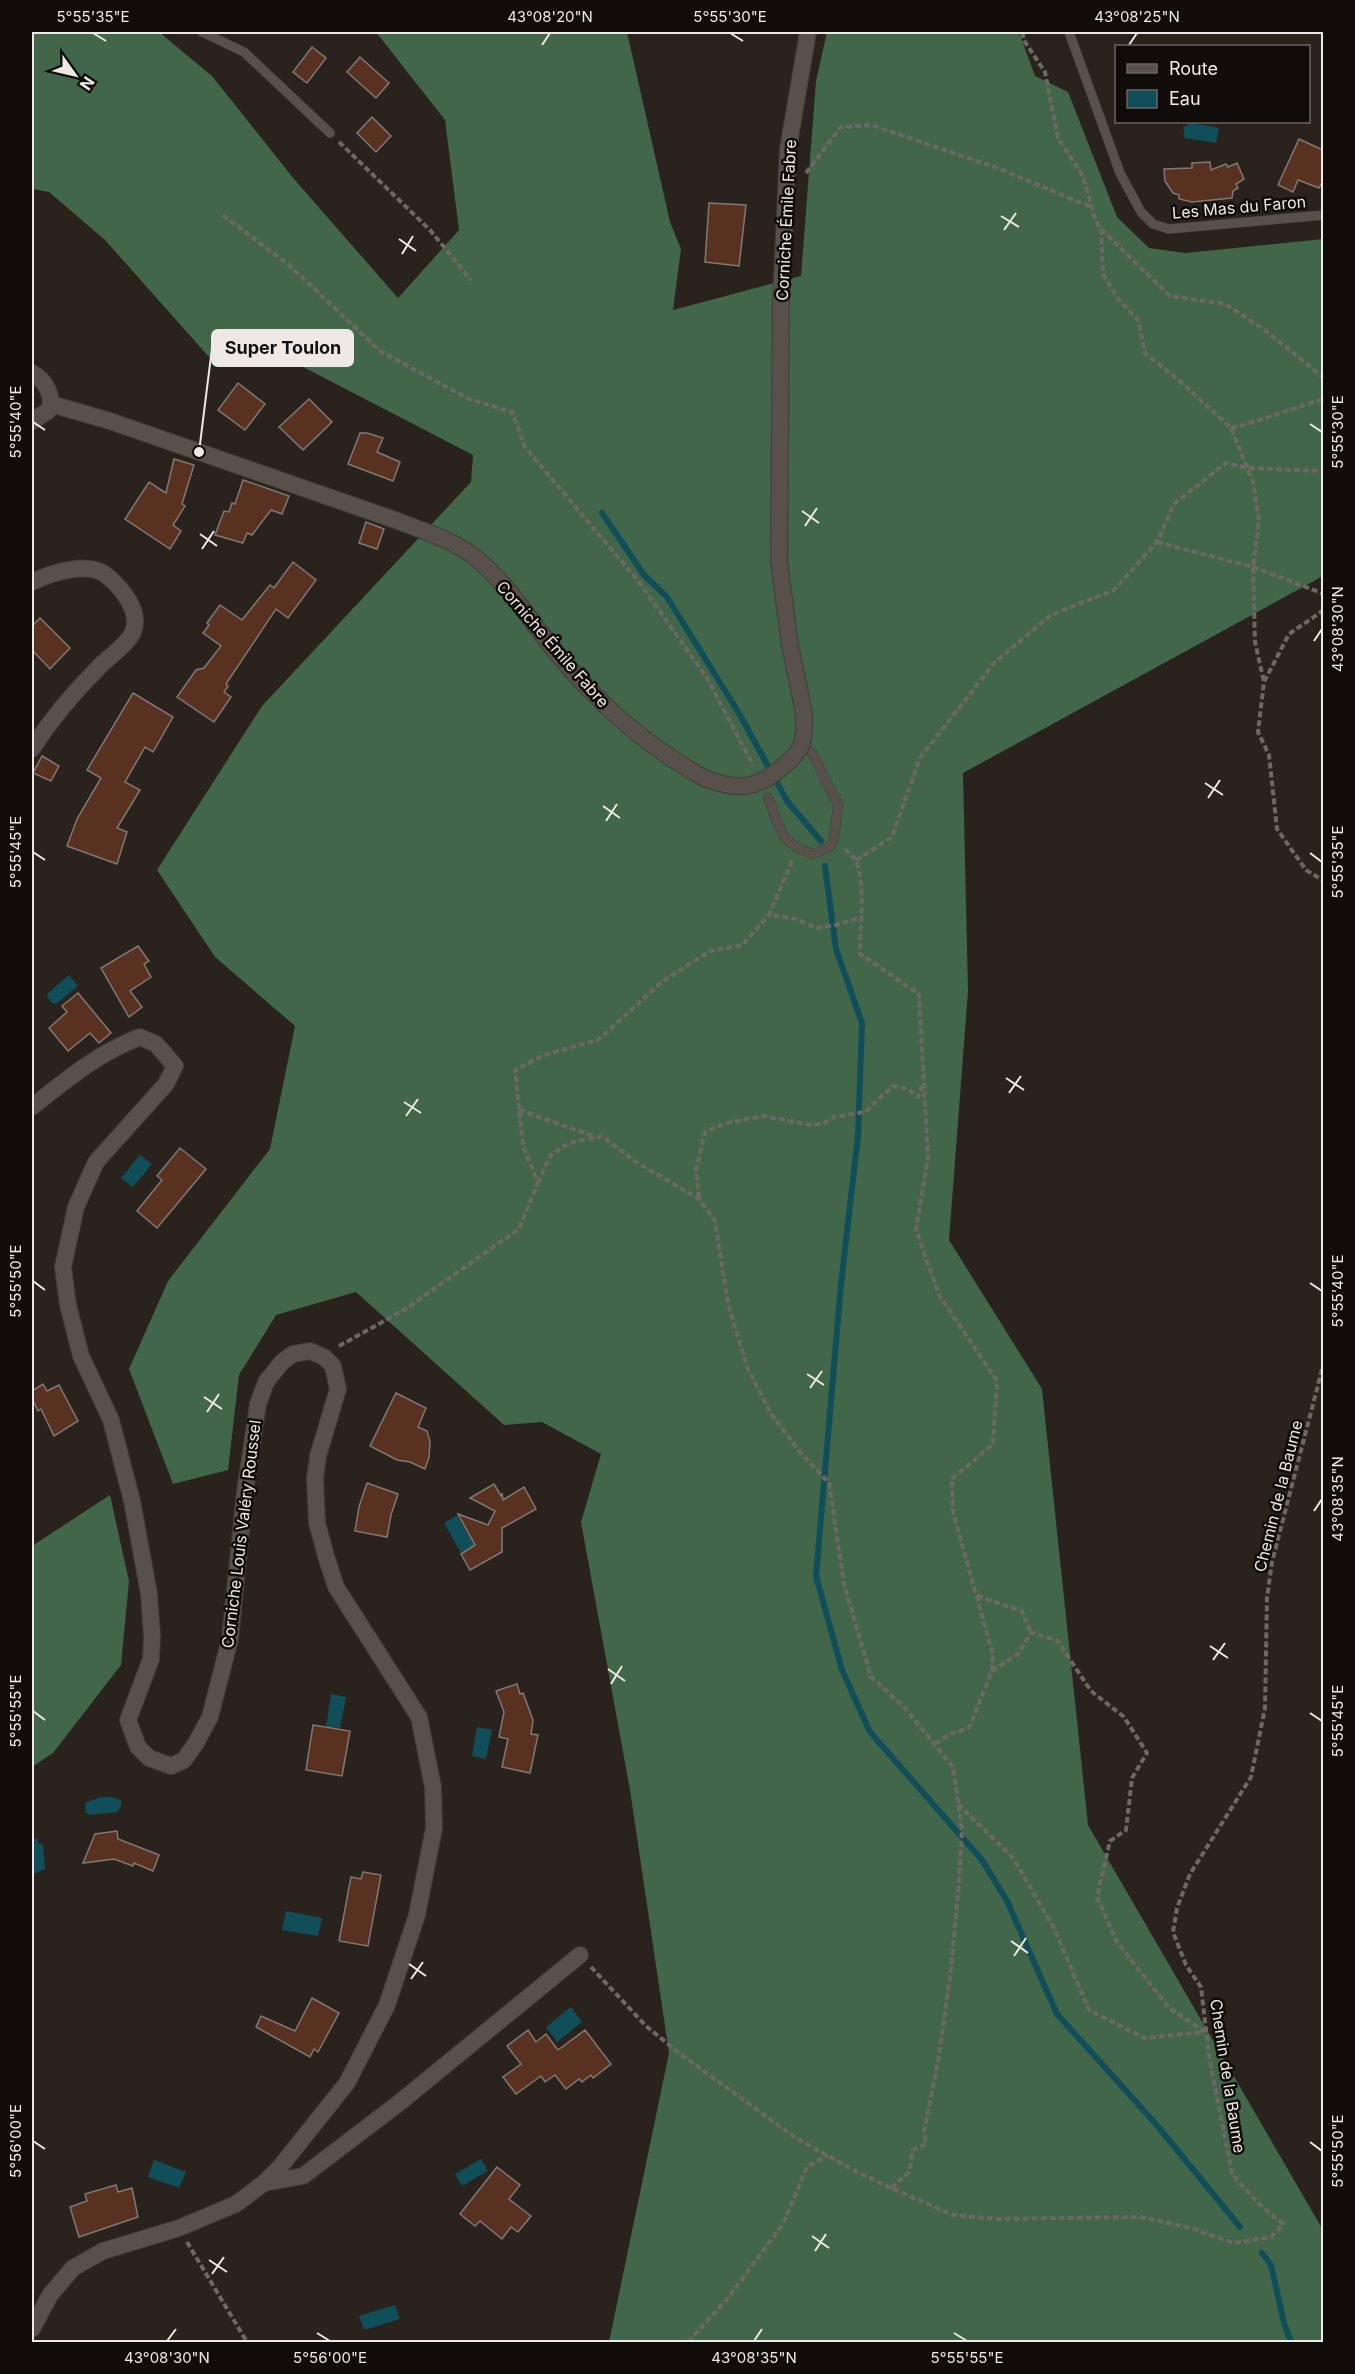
<svg xmlns="http://www.w3.org/2000/svg" width="1355" height="2374" font-family="Inter,sans-serif">
<style>
.forest{fill:#426649}
.water{fill:#104e5a}
.lines{fill:none;stroke-linecap:round;stroke-linejoin:round}
.stream{stroke:#104e5a;stroke-width:6}
.building{fill:#583121;stroke:#827873;stroke-width:1.5}
.service-casing{stroke:#423c38;stroke-width:10}
.minor-casing{stroke:#423c38;stroke-width:18}
.path{stroke:#6e6863;stroke-width:4;stroke-dasharray:6 3;stroke-linecap:butt}
.service{stroke:#58504a;stroke-width:9}
.minor{stroke:#58504a;stroke-width:16}
.minor-bridge-casing{stroke:#423c38;stroke-width:18;stroke-linecap:butt}
.minor-bridge{stroke:#58504a;stroke-width:16}
.ticks{fill:none;stroke:#eee9e5;stroke-width:2}
.labels{text-anchor:middle;dominant-baseline:central;stroke-width:5;stroke-linejoin:round;paint-order:stroke}
.street-label{font-size:16px;fill:#eee9e5;stroke:#0f0c0a}
.leader{fill:none;stroke:#eee9e5;stroke-width:2}
.callout-dot{fill:#eee9e5;stroke:#0f0c0a;stroke-width:2}
.callout{fill:#eee9e5;stroke:#eee9e5;stroke-width:2}
.callout-label{font-size:18px;text-anchor:middle;font-weight:bold;fill:#111}
.neatline{fill:none;stroke:#eee9e5;stroke-width:2}
.ticks-label{font-size:15px;text-anchor:middle;fill:#eee9e5}
</style>
<rect width="100%" height="100%" fill="#29221d"/>
<g class="forest">
<path d="M32,32h127l53,44 82,103 104,119 61,-68 -14,-110 -69,-88h251l43,190 11,27 -8,61 128,-34 15,-195 11,-49h192l16,44 33,16 49,125 32,31 36,5 138,-14v337l-360,197 5,218 -19,249 93,149 46,436 235,405v112h-714l60,-289 -39,-263 -49,-268 20,-68 -59,-32 -38,3 -148,-133 -80,23 -37,60 -11,95 -55,14 -44,-115 39,-88 102,-132 25,-123 -80,-69 -58,-87 105,-164 209,-224 2,-27 -239,-124 -25,26 -104,-117 -56,-48 -17,-3z"/>
<path d="M110,1495l19,86 -8,84 -68,88 -21,14v-221z"/>
</g>
<g class="water">
<path d="M1188,122l31,6 -3,15 -31,-5 -2,-11 4,-1z"/>
<path d="M69,975l9,11 -22,18 -4,-1 -5,-6 1,-4z"/>
<path d="M140,1155l12,9 -19,23 -12,-9z"/>
<path d="M457,1515l18,31 -14,7 -17,-30z"/>
<path d="M331,1694l15,3 -6,31 -14,-2z"/>
<path d="M477,1727l15,3 -6,29 -14,-3z"/>
<path d="M101,1797h10l10,3v7l-4,5 -27,3 -4,-2 -1,-10z"/>
<path d="M37,1838l2,6h4l2,25 -13,6v-35z"/>
<path d="M286,1911l36,7 -4,18 -36,-6z"/>
<path d="M571,2007l11,15 -25,20 -11,-15z"/>
<path d="M481,2159l7,12 -26,15 -7,-12z"/>
<path d="M154,2160l32,12 -7,16 -31,-11z"/>
<path d="M395,2305l5,14 -36,11 -5,-14z"/>
</g>
<g class="lines">
<g class="stream">
<path d="M602,513l42,62 23,22 73,118 47,86 34,40"/>
<path d="M825,866l11,83 26,74 -4,113 -17,148 -25,292 26,94 28,62 112,128 25,41 50,113 98,109 85,104"/>
<path d="M1262,2253l9,12 13,58 7,19"/>
</g>
</g>
<g class="building">
<path d="M312,47l14,11 -19,25 -14,-11z"/>
<path d="M360,57l29,26 -13,15 -29,-26z"/>
<path d="M372,117l19,19 -15,16 -19,-19z"/>
<path d="M1299,139l24,11v30l-4,8 -21,-8 -5,12 -15,-7z"/>
<path d="M1210,162l1,8 15,-6 2,3 9,-4 7,16 -8,5 2,4 -5,3 -1,7 -40,4 -13,-3v-4l-6,-2 -8,-12 -1,-12 28,-1v-5z"/>
<path d="M709,203l37,2 -7,61 -34,-4z"/>
<path d="M238,383l27,21 -20,26 -27,-20z"/>
<path d="M309,399l23,23 -29,28 -24,-23z"/>
<path d="M360,433h7l16,5 -6,14 23,10 -7,19 -45,-17z"/>
<path d="M174,459l20,6 -12,39 3,2 -12,19 8,6 -11,18 -45,-30 24,-37 17,11z"/>
<path d="M243,480l46,16 -7,18 -11,-4 -19,25 -5,-2 -4,10 -28,-8 9,-24 5,1 3,-9 3,1z"/>
<path d="M366,522l18,7 -7,20 -18,-6z"/>
<path d="M293,562l23,18 -28,38 -12,-9 -50,75 2,2 -4,6 7,5 -17,25 -37,-25 19,-27 8,-2 17,-22 -18,-13 6,-8 -2,-2 13,-18 22,15 28,-35 4,3z"/>
<path d="M40,618l30,30 -20,21 -18,-19v-24z"/>
<path d="M133,693l40,24 -20,35 -8,-5 -20,35 15,8 -23,38 10,4 -10,32 -50,-18 10,-27 24,-41 -14,-8z"/>
<path d="M42,756l17,10 -8,15 -18,-8z"/>
<path d="M138,946l11,15 -5,3 7,13 -21,14 12,16 -13,10 -28,-49z"/>
<path d="M78,993l33,40 -12,10 -9,-10 -22,18 -19,-23 18,-16 -5,-6z"/>
<path d="M180,1148l26,21 -49,59 -20,-17 25,-31 -5,-4z"/>
<path d="M43,1384l4,7 12,-6 19,36 -24,15 -13,-27 -3,2 -6,-13v-7z"/>
<path d="M396,1393l30,15 -8,19 9,4 3,10 -1,16 -4,12 -15,-7 -13,-2 -27,-14z"/>
<path d="M367,1483l31,11 -7,21 -4,22 -32,-6 4,-24z"/>
<path d="M494,1484l7,12 1,-3 1,7 21,-13 12,22 -34,19v24l-32,18 -9,-16 14,-9 -17,-31 30,11 7,-14 -25,-13z"/>
<path d="M517,1684l3,10 3,-1 10,27 -2,14 7,1 -8,38 -28,-6 6,-28 -9,-2 5,-25 -8,-21z"/>
<path d="M313,1725l37,6 -8,45 -36,-6z"/>
<path d="M117,1831l1,8 41,16 -6,16 -19,-8 -1,3 -19,-7 -31,4 12,-29z"/>
<path d="M363,1872l18,3 -13,71 -29,-5 12,-64 10,2z"/>
<path d="M312,1998l27,15 -21,39 -4,-3 -4,8 -54,-30 5,-11 34,15z"/>
<path d="M528,2030l8,12 10,-8 12,16 27,-20 26,34 -18,14 -2,-3 -9,7 -3,-3 -13,10 -11,-14 -10,7 -4,-6 -25,18 -13,-17 18,-13 -14,-18z"/>
<path d="M497,2167l23,18 -11,14 22,17 -13,16 -7,-5 -9,12 -22,-18 -5,5 -15,-12z"/>
<path d="M116,2185l2,7 14,-4 6,29 -59,20 -9,-30 17,-6 -2,-7z"/>
</g>
<g class="lines">
<g class="service-casing">
<g id="service">
<path d="M202,32l42,20 86,81"/>
<path d="M1069,32l51,141 21,39 12,12 16,5 155,-14"/>
<path d="M768,798c13,30 10,45 45,56l17,-7 4,-9 4,-33 -25,-51 -11,-10"/>
</g>
</g>
<g class="minor-casing">
<g id="minor">
<path d="M32,373c13,7 18,17 19,31"/>
<path d="M51,404l59,17 288,100c25,10 52,18 74,34 36,27 59,68 87,101 42,50 90,92 147,123"/>
<path d="M32,421l16,-10 3,-7"/>
<path d="M32,582c19,-9 56,-21 74,-7 16,13 37,38 26,59 -7,13 -23,22 -33,33 -25,25 -48,52 -67,82"/>
<path d="M804,714l-14,-69 -11,-83 2,-261 7,-152 20,-117"/>
<path d="M32,1107c35,-28 66,-54 108,-70l16,7 19,22 -9,18 -70,78 -20,45 -13,60 5,38 13,51 30,64 21,81 17,93 3,42 -1,23 -23,61 10,27 11,11 22,8 13,-6 12,-17 14,-26 20,-78 15,-147 13,-88 8,-22 16,-20 11,-8 17,-3 14,6 9,9 5,23 -20,67 -3,22 2,45 9,33 10,31 83,130 14,70 1,41 -17,87 -30,90 -40,78 -67,84 -16,16 -28,21 -57,24 -76,23 -30,17 -23,27 -18,34"/>
<path d="M264,2183l39,-7 96,-73 181,-148"/>
</g>
</g>
<g class="path">
<path d="M1023,32v7l22,33 13,66 25,38 12,43 6,10 69,67 55,8 41,27 58,47"/>
<path d="M339,142l91,88 41,50"/>
<path d="M806,173l35,-46 30,-2 129,44 91,38"/>
<path d="M223,215l67,51 90,85 89,48 43,13 13,35 114,135 68,96 46,87"/>
<path d="M1101,229l2,45 15,25 20,21 7,33 36,29 50,46 22,54 6,38 -6,47 2,75 9,40"/>
<path d="M1231,428c32,-8 61,-20 93,-29"/>
<path d="M1157,542l96,25 71,27"/>
<path d="M1324,610l-35,24 -25,48 -6,50 11,23 8,74 29,41 18,11"/>
<path d="M845,849c3,3 7,7 10,10 11,19 5,71 5,95l59,40 9,164 -12,72 23,65 58,86 -4,63 -41,35 1,33 40,143 -1,16 -23,57 -19,6 -15,10"/>
<path d="M856,860l36,-23 28,-79 74,-95 57,-48 63,-25 43,-48 17,-38 52,-41 21,5 77,3"/>
<path d="M792,861l-23,54 23,3 25,10 19,-3 24,-7"/>
<path d="M519,1110l77,27"/>
<path d="M538,1183l12,-27 19,-13 33,-7 31,24 66,39 16,22 13,83 19,63 23,45 29,39 30,32 15,101 27,93 33,30 49,60 9,63 -3,53 -8,86 -13,93 -14,69 2,13 -13,6 -4,22 -18,16 62,27 44,4 144,-2 50,11 43,15 37,-6 12,-13 -25,-21 -26,-29 -23,-118 -8,-69 -15,-22 -13,-33 4,-24 13,-34 61,-97 14,-69 2,-110 5,-36 52,-200"/>
<path d="M699,1198l-3,-28 9,-38 21,-9 37,-7 48,9 12,-1 11,-7 31,-5 28,-26 14,3 11,8 4,-11"/>
<path d="M339,1346l65,-36 115,-81 19,-46 -15,-37 -8,-76 29,-15 54,-15 65,-59 47,-30 32,-6 27,-30"/>
<path d="M977,1596l45,15 9,22"/>
<path d="M992,1671l26,-17 13,-21 26,7 34,51 33,26 23,36 -15,25 -6,52 -16,11 -13,56 20,45 52,66 36,24"/>
<path d="M958,1804l55,54 41,70 35,82 55,28 61,-6"/>
<path d="M591,1967l55,59 33,27 117,85 61,34 34,16"/>
<path d="M187,2242l60,100"/>
<path d="M688,2342l40,-44 55,-74 24,-57 21,-12"/>
</g>
<use href="#service" class="service"/>
<use href="#minor" class="minor"/>
<g class="minor-bridge-casing">
<path id="minor-bridge" d="M706,779c31,11 50,11 75,-11 9,-7 18,-15 21,-25 3,-9 2,-20 2,-29"/>
</g>
<use href="#minor-bridge" class="minor-bridge"/>
</g>
<path class="ticks" d="M93,33l13,8M730,33l13,8M542,45l8,-12M1129,45l8,-12M1001,216l18,11M1004,230l12,-17M399,239l17,12M402,254l11,-18M33,422l12,8M1310,424l12,8M802,511l17,12M805,526l12,-18M200,534l17,12M202,549l12,-18M1314,641l8,-12M1205,783l18,12M1208,798l12,-18M603,806l17,12M606,821l11,-17M33,852l12,8M1310,853l12,9M1006,1078l18,12M1009,1093l12,-17M404,1102l17,11M406,1116l12,-17M33,1281l12,9M1310,1283l12,8M807,1374l17,11M810,1388l12,-17M204,1397l18,12M207,1412l12,-18M1314,1511l8,-12M1210,1646l18,12M1213,1660l12,-17M608,1669l17,12M611,1684l11,-18M33,1711l12,9M1310,1713l12,8M1011,1941l17,12M1014,1956l12,-18M409,1964l17,12M411,1979l12,-17M33,2141l12,8M1310,2142l12,9M812,2236l17,12M815,2251l11,-17M209,2260l18,12M212,2274l12,-17M317,2333l13,8M954,2333l13,8M167,2341l9,-12M754,2341l8,-12"/>
<g class="labels">
<g class="street-label">
<text transform="translate(1239 207) rotate(-5)">Les Mas du Faron</text>
<text transform="translate(786 220) rotate(-87)">Corniche Émile Fabre</text>
<text transform="translate(553 644) rotate(49)">Corniche Émile Fabre</text>
<text transform="translate(1278 1496) rotate(-76)">Chemin de la Baume</text>
<text transform="translate(241 1534) rotate(-83)">Corniche Louis Valéry Roussel</text>
<text transform="translate(1228 2076) rotate(81)">Chemin de la Baume</text>
</g>
</g>
<path class="leader" d="M199 452L212 348"/>
<circle class="callout-dot" cx="199" cy="452" r="6"/>
<rect class="callout" x="212" y="330" width="141" height="36" rx="6"/>
<g class="callout-label">
<text x="283" y="354">Super Toulon</text>
</g>
<rect width="1355" height="2374" fill="none" stroke="#0f0c0a" stroke-width="66"/>
<rect x="1115" y="45" width="195" height="78" fill="#0f0c0a" stroke="#686462" stroke-width="1.5"/>
<rect x="1127" y="64" width="30" height="9" fill="#58504a" stroke="#686462" stroke-width="1.5"/>
<text x="1169" y="75" font-size="18" fill="#eee9e5">Route</text>
<rect x="1127" y="90" width="30" height="18" fill="#104e5a" stroke="#686462" stroke-width="1.5"/>
<text x="1169" y="105" font-size="18" fill="#eee9e5">Eau</text>
<g transform="translate(75 75) rotate(124)" stroke="#0f0c0a" stroke-width="4.5" paint-order="stroke">
<path d="M0-4.5L10 22L0 15L-10 22Z" fill="#eee9e5"/>
<text y="-9" font-size="16" font-weight="bold" text-anchor="middle" fill="#eee9e5">N</text>
</g>
<rect x="33" y="33" width="1289" height="2308" class="neatline"/>
<g class="ticks-label">
<text x="93" y="22">5°55'35"E</text>
<text x="550" y="22">43°08'20"N</text>
<text x="730" y="22">5°55'30"E</text>
<text x="1137" y="22">43°08'25"N</text>
<text transform="translate(16 422) rotate(-90)" y="5">5°55'40"E</text>
<text transform="translate(1338 432) rotate(-90)" y="5">5°55'30"E</text>
<text transform="translate(1338 629) rotate(-90)" y="5">43°08'30"N</text>
<text transform="translate(16 852) rotate(-90)" y="5">5°55'45"E</text>
<text transform="translate(1338 862) rotate(-90)" y="5">5°55'35"E</text>
<text transform="translate(16 1281) rotate(-90)" y="5">5°55'50"E</text>
<text transform="translate(1338 1291) rotate(-90)" y="5">5°55'40"E</text>
<text transform="translate(1338 1499) rotate(-90)" y="5">43°08'35"N</text>
<text transform="translate(16 1711) rotate(-90)" y="5">5°55'55"E</text>
<text transform="translate(1338 1721) rotate(-90)" y="5">5°55'45"E</text>
<text transform="translate(16 2141) rotate(-90)" y="5">5°56'00"E</text>
<text transform="translate(1338 2151) rotate(-90)" y="5">5°55'50"E</text>
<text x="167" y="2363">43°08'30"N</text>
<text x="330" y="2363">5°56'00"E</text>
<text x="754" y="2363">43°08'35"N</text>
<text x="967" y="2363">5°55'55"E</text>
</g>
</svg>
